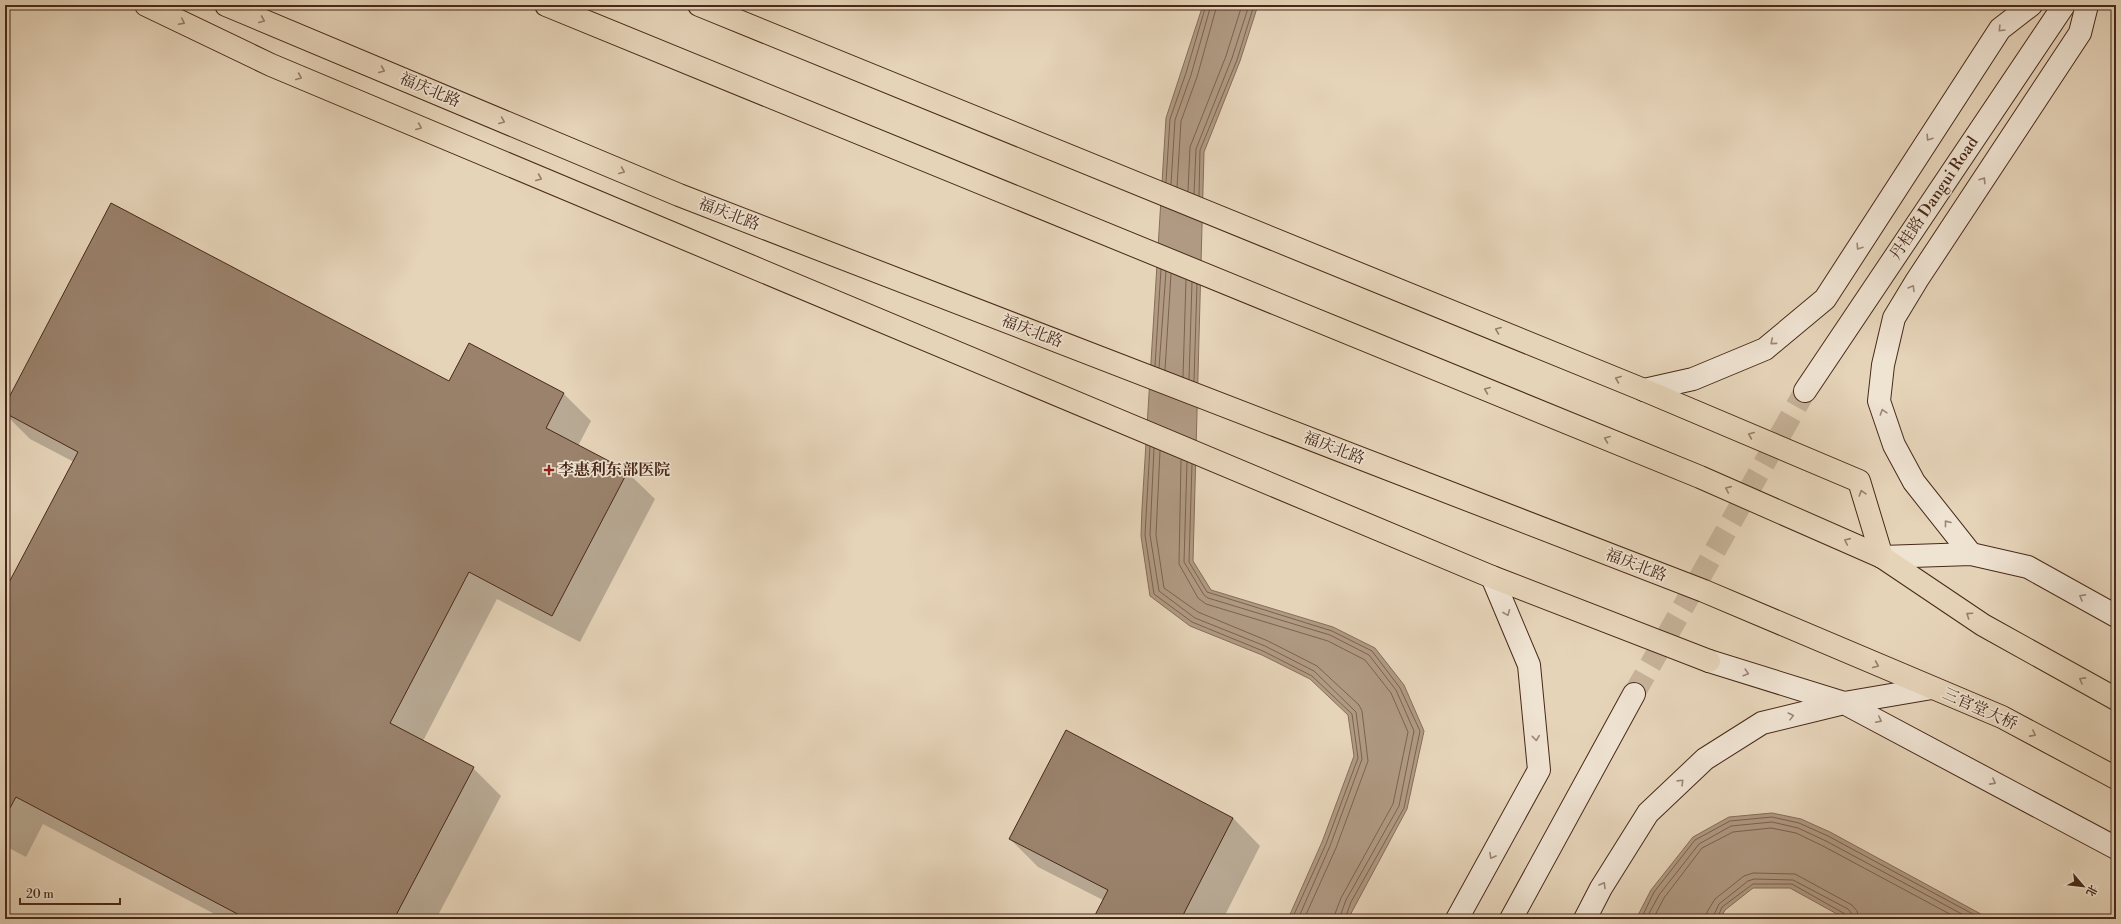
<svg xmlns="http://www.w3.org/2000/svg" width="2121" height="924" font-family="'Libre Bodoni','Noto Serif SC',serif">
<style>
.water{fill:#b09a83;stroke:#866d59}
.shadow{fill:#0003}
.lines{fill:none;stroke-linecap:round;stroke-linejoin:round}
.shore{stroke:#7c624e;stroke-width:1}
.building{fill:#9a826c;stroke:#482919}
.secondary-tunnel{stroke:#c6b299;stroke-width:22;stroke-dasharray:22 11;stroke-linecap:butt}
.secondary-casing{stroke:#482919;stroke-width:24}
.primary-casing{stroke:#482919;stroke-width:24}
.secondary{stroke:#efe3d2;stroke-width:22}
.primary{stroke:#e6d4b9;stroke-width:22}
.oneway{stroke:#977e69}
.oneway2{stroke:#9c8676}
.poi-dot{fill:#8f2418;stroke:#efe3d2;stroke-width:1.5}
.labels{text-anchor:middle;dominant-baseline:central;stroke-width:3.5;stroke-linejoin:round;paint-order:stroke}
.street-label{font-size:16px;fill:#482919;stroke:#efe3d2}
.poi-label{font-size:16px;font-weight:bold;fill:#482919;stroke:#efe3d2;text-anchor:start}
</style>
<rect width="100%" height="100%" fill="#e6d4b9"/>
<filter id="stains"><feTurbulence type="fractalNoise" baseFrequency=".005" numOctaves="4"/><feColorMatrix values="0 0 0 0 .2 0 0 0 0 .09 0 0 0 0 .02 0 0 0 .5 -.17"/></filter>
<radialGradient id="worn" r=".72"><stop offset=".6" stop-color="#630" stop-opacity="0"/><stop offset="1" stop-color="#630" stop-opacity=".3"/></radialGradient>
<g class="water">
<path d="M1203,5h55l-18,56 -36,91 -11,409 18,29 122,37 42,21 29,37 20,46 -17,78 -59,110h-60l34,-77 32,-86 -6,-41 -38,-36 -48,-24 -72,-29 -40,-30 -9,-60 1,-28 24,-390z"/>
<path d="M1772,813l29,6 29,13 160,87h-144l-56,-31h-37l-28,22 -5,9h-84l15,-29 42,-53 36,-20z"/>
</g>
<g class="shadow">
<path d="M450,382l114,12 27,27 -13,25 49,26 28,27 -75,143 -83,-43 -74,142 50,27 28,28 -65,123h-212l-181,-95 -17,33 -21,-11v-254l69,-130 -44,-23 -25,-25v-7z"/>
<path d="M1066,732l167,86 27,28 -37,73h-129l9,-19 -65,-33 -28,-28z"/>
</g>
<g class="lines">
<g class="shore">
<path d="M1166,182l4,-63 16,-46 20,-68"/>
<path d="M1171,184l4,-64 16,-45 20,-70"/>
<path d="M1177,187l4,-66 16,-44 20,-72"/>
<path d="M1188,191l2,-44 36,-91 16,-51"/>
<path d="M1194,194l2,-45 36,-91 17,-53"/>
<path d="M1199,196l1,-46 37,-90 17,-55"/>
<path d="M1155,366l6,-97"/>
<path d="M1159,368l7,-97"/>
<path d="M1165,370l6,-96"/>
<path d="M1183,377l3,-97"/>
<path d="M1189,379l3,-97"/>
<path d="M1194,381l3,-97"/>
<path d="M1150,446l-5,89 9,59 38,28 71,29 49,25 40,38 6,44 -32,86 -34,75"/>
<path d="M1154,448l-4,87 9,56 36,27 70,28 49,25 42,41 6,47 -32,87 -32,73"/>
<path d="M1160,451l-4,84 8,53 34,24 70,29 49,25 42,39 3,6 6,50 -32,87 -32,71"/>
<path d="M1181,460l-2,104 19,34 8,6 122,37 37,19 26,33 17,39 -15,72 -52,94 -8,21"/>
<path d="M1187,462l-3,100 20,33 4,3 122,37 39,20 27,35 18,41 -15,75 -53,94 -7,19"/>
<path d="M1192,464l-3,98 18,30 125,39 40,20 28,37 20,43 -16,77 -53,94 -6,17"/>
<path d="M1641,919l13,-27 41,-52 35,-19 42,-4 27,6 29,13 154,83"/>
<path d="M1646,919l13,-24 40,-51 32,-18 41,-4 26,6 28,13 145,78"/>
<path d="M1653,919l11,-21 38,-50 31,-16 38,-4 25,5 27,13 136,73"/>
<path d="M1706,919l1,-7 8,-13 29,-23 9,-3 42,1 57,31 5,6 2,8"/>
<path d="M1712,919l7,-15 29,-23 6,-2 39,1 55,29 4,5v5"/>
<path d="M1717,919l5,-12 31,-23h39l53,30 2,5"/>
</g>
</g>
<g class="building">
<path d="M111,203l338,178 20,-38 95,50 -18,35 82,43 -76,145 -83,-44 -79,151 84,44 -80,152h-147l-231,-122 -11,20v-227l73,-138 -73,-39v-8z"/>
<path d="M1066,730l167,88 -52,101h-88l15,-29 -99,-51z"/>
</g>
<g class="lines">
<path class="secondary-tunnel" d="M1634,694l171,-303"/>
<g class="secondary-casing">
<g id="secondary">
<path d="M1644,390l49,-11 72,-30 60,-50 175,-270 31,-24"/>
<path d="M1805,391l259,-386"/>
<path d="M1971,554l-57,-72 -20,-37 -15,-44 4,-36 11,-47 23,-38 163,-247 7,-28"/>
<path d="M1882,557l89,-3 57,13 88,49"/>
<path d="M1709,661l135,42 88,-15"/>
<path d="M1457,919l82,-149 -10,-105 -37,-88"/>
<path d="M1511,919l123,-225"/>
<path d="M1585,919l16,-31 47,-75 57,-54 57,-36 82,-20 272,145"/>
</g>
</g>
<g class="primary-casing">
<g id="primary">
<path d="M146,5l125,60 1221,512 217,84"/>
<path d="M226,5l453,190 1025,396 298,126 114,61"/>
<path d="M546,5l1154,472 182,80 101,68 133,74"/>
<path d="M699,5l945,385 215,91 23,76"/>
</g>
</g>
<use href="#secondary" class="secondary"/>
<use href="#primary" class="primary"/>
</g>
<defs><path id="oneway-chevron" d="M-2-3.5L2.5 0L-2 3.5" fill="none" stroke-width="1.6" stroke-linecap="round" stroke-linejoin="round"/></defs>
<g class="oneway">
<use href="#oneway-chevron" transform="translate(262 20) rotate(23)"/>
<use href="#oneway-chevron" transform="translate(182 22) rotate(26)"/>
<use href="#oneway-chevron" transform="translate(382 70) rotate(23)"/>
<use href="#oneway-chevron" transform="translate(299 77) rotate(23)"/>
<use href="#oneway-chevron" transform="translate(502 121) rotate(23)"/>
<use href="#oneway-chevron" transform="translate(419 127) rotate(23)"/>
<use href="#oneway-chevron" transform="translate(622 171) rotate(23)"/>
<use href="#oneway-chevron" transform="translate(539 178) rotate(23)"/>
<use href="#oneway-chevron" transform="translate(1498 330) rotate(-158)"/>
<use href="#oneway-chevron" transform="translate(1618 379) rotate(-158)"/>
<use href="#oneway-chevron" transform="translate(1487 390) rotate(-158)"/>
<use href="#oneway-chevron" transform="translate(1751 435) rotate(-157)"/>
<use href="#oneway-chevron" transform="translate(1607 439) rotate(-158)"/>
<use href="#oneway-chevron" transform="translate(1728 489) rotate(-156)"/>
<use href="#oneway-chevron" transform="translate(1862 493) rotate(-107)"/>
<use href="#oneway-chevron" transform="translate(1847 541) rotate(-156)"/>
<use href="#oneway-chevron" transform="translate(1969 615) rotate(-146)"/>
<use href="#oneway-chevron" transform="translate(1876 665) rotate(23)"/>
<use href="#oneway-chevron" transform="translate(2082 680) rotate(-151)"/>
<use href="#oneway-chevron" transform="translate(2033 734) rotate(28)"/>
</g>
<g class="oneway2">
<use href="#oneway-chevron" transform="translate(2001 29) rotate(134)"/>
<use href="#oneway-chevron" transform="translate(1929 138) rotate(123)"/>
<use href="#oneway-chevron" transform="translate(1983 180) rotate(-57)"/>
<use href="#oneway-chevron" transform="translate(1859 247) rotate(123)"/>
<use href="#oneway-chevron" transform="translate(1912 288) rotate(-59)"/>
<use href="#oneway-chevron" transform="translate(1773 342) rotate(140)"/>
<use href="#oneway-chevron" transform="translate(1883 412) rotate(-108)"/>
<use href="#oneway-chevron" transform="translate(1947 523) rotate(-128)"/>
<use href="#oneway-chevron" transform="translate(2082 597) rotate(-151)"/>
<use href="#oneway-chevron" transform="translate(1507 613) rotate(68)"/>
<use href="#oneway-chevron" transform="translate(1746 673) rotate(17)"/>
<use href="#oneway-chevron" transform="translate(1791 716) rotate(-14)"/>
<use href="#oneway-chevron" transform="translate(1879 720) rotate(27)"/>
<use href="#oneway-chevron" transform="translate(1536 738) rotate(84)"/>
<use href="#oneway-chevron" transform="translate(1681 782) rotate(-44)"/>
<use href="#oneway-chevron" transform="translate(1993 782) rotate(28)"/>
<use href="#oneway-chevron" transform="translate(1492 856) rotate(119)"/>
<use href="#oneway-chevron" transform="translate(1603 885) rotate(-59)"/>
</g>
<path class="poi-dot" d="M547 464h4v4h4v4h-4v4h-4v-4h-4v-4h4z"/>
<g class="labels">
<g class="street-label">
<text transform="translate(430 90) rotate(23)">福庆北路</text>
<text transform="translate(1934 198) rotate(-56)">丹桂路 Dangui Road</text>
<text transform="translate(729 214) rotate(21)">福庆北路</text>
<text transform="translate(1032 331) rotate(21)">福庆北路</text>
<text transform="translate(1334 448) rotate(21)">福庆北路</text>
<text transform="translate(1636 565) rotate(21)">福庆北路</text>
<text transform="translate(1980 709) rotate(24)">三官堂大桥</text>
</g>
<g class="poi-label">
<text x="558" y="470">李惠利东部医院</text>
</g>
</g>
<rect width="2121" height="924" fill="none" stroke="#e6d4b9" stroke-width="20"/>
<rect x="6" y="6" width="2109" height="912" fill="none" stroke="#482919" stroke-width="2"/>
<rect x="10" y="10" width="2101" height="904" fill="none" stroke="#482919"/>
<g transform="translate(2083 886) rotate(118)" stroke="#efe3d2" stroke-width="3" paint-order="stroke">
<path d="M0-3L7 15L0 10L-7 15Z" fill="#482919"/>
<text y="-6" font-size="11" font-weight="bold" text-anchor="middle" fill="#482919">北</text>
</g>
<path d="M20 898v6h100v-6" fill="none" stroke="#482919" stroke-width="2"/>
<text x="26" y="898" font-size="12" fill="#482919" stroke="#efe3d2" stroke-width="3" paint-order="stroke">20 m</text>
<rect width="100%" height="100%" filter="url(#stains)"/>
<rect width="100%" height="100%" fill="url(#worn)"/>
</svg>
